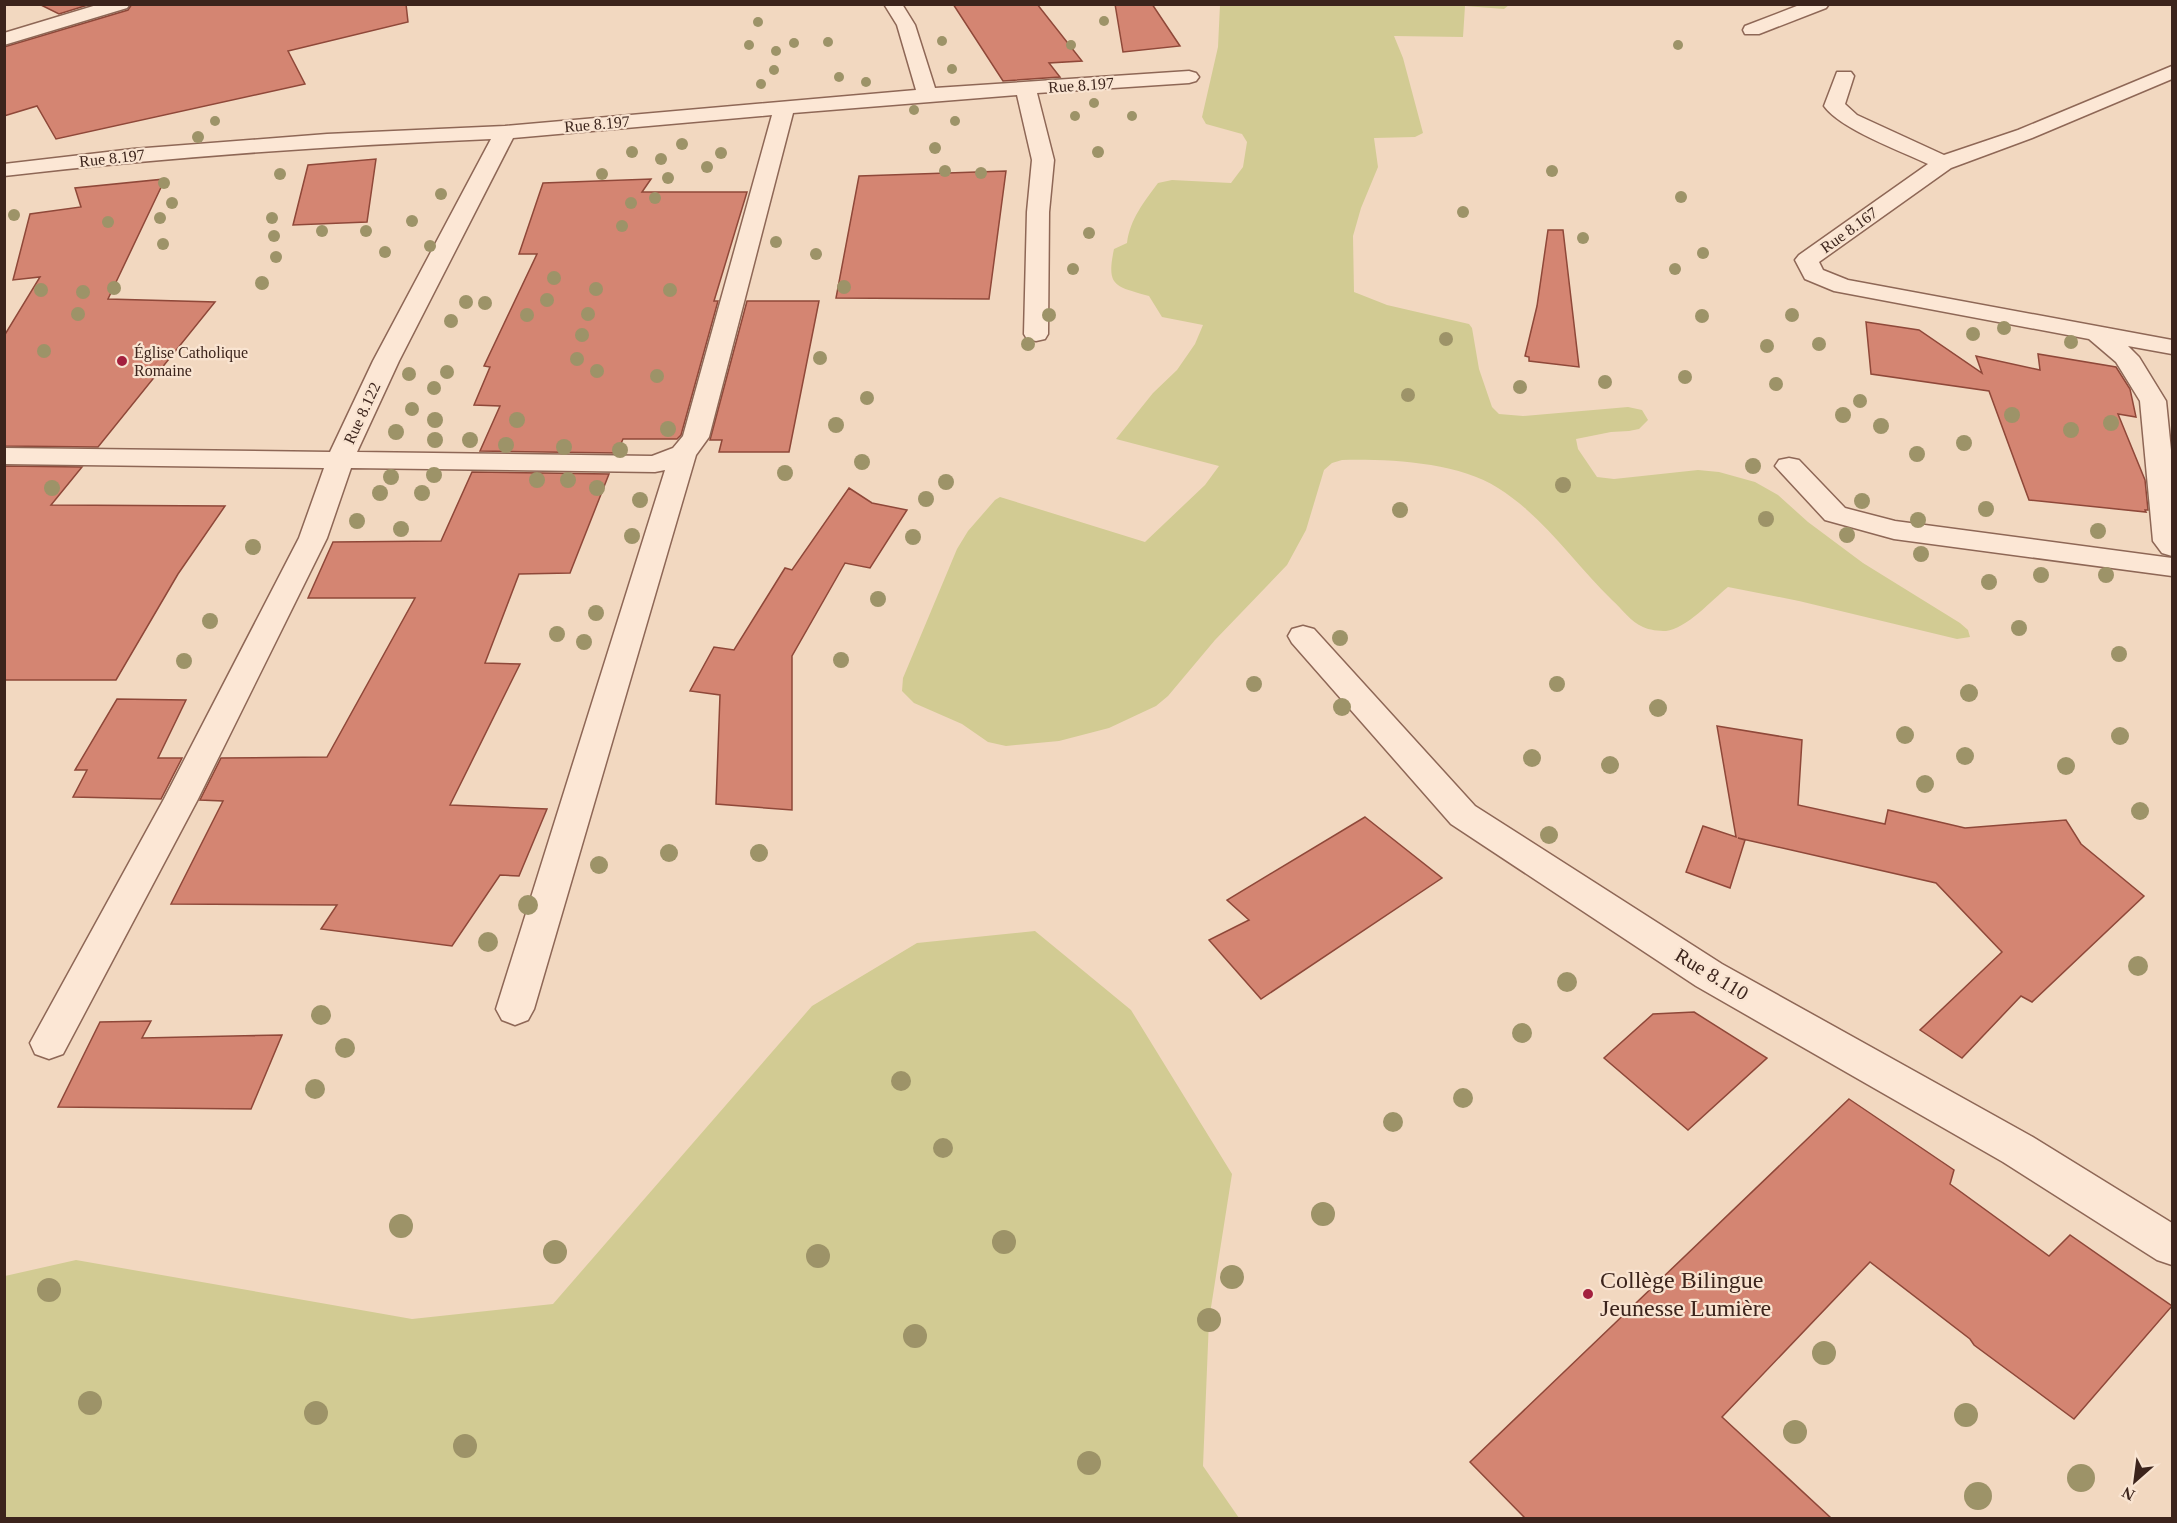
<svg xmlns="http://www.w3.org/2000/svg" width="2177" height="1523" font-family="'Times New Roman',serif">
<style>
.green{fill:#d2cb93}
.building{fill:#d48572;stroke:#8f4839;stroke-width:1.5}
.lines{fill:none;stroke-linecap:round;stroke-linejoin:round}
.minor-casing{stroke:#8e6756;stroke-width:3}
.minor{fill:#fce7d5;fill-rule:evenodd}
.tree{fill:#9d9368}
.poi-dot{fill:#a3203e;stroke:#f9e4d1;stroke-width:2}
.labels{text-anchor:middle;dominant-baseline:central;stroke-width:4.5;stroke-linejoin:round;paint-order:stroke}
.far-street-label{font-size:16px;fill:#3c241c;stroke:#f9e4d1}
.far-poi-label{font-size:16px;fill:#3c241c;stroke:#f9e4d1;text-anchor:start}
.street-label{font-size:20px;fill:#3c241c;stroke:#f9e4d1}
.near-poi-label{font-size:24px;fill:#3c241c;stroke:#f9e4d1;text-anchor:start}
</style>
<rect width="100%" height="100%" fill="#f2d8c0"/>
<g class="green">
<path d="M1220,5h289l-5,4 -39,-3 -2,31 -69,-1 9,22 20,75 -8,4 -41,1 4,29 -17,41 -8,28 1,56 33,13 82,19 3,4 7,41 13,38 7,7 24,2 105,-9 14,3 6,10 -9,9 -10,2 -18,1 -35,7 2,10 19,28 17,2 84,-9 21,2 36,10 23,13 30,27 55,41 97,60 8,7 2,7 -13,2 -158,-38 -71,-14c-16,13 -42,42 -62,44 -7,0 -17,-1 -23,-4 -12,-5 -21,-18 -31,-27 -37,-36 -69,-84 -114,-112 -40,-26 -109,-29 -156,-28l-10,3 -8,7 -18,60 -19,35 -72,75 -47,56 -12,10 -47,22 -50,13 -53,5 -18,-4 -26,-18 -48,-21 -12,-12 1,-13 54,-129 11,-18 27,-31 5,-3 145,45 60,-57 14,-19 -103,-27 37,-46 24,-23 18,-26 8,-19 -41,-8 -13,-21c-34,-10 -43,-9 -35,-47l13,-6c3,-24 17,-41 31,-60l14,-3 59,3 12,-16 4,-25 -5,-8 -36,-10 -4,-7 16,-70z"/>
<path d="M1035,931l96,79 101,164 -23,146 -6,146 36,52h-1234v-242l71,-16 336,59 141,-15 259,-298 105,-63z"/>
</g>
<g class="building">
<path d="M39,4h52l-32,10z"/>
<path d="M132,4h274l2,18 -120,29 17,33 -249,55 -19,-33 -33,10v-69l124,-37z"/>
<path d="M953,4h84l45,57 -33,2 11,14 -57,4z"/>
<path d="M1115,4h37l28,42 -57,6z"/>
<path d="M376,159l-9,63 -74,3 15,-60z"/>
<path d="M1006,171l-17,128 -153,-1 23,-122z"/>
<path d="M165,179l-57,120 107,3 -117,145 -94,-1v-110l36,-59 -27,3 17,-66 51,-7 -6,-19z"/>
<path d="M651,179l-9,13h105l-33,109h4l-37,134 -4,4h-54l-6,14 -137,-2 20,-45 -26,-1 16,-38 -6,-1 53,-112h-18l24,-71z"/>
<path d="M1548,230h15l16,137 -50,-6v-4l-4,-1 12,-50z"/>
<path d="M747,301h72l-30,151h-70l3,-12h-12z"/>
<path d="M1866,322l53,8 63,43 -6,-17 64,14 -2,-16 78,13 14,22 6,28 -18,-3 27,66 3,30h-3l1,2 -117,-12 -40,-109 -118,-17z"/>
<path d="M4,466l78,1 -31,38 174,1 -47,68 -62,106h-112z"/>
<path d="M472,472l137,2 -39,99 -51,1 -34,89 35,1 -70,141 97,4 -28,67 -19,-1 -48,71 -131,-17 16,-24 -166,-1 52,-103 -23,-1 21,-42 106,-1 88,-159h-107l25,-56 108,-1z"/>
<path d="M849,488l23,15 35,7 -37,58 -25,-5 -53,93v154l-76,-6 4,-109 -30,-4 24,-44 20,3 51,-82 7,2z"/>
<path d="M117,699l69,1 -28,58h24l-21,41 -88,-2 14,-27h-12z"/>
<path d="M1717,726l85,14 -4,65 87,19 3,-14 77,18 101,-8 15,24 63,52 -112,106 -11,-6 -59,62 -42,-28 82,-78 -66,-69 -198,-45 7,2 -15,48 -44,-16 17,-46 33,11z"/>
<path d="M1365,817l77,61 -181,121 -52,-59 40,-20 -22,-20z"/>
<path d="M1694,1012l73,46 -79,72 -84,-72 49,-44z"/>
<path d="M151,1021l-9,17 140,-3 -31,74 -193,-2 42,-85z"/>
<path d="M1849,1099l105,71 -4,14 99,72 21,-21 102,71 -98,113 -100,-74 -4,-6 -100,-77 -148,155 109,101h-306l-55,-56z"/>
</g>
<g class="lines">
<g class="minor-casing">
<g id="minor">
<path d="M100,4h30l-3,4 -123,37v-12z"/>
<path d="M884,4h18l13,21 20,63 254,-17 7,2 3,4 -3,4 -7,2 -152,10 17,67 -5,52 -1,122 -3,5 -9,2 -9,-2 -3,-5 3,-122 5,-52 -15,-65 -224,18 -84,324 -13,18 -162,554 -6,11 -13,5 -13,-5 -6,-11 169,-539 -10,2 -304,-4 -24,70 -129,261 -135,255 -14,5 -14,-5 -5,-11 134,-244 135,-261 25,-70 -320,-4v-16l326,4 43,-91 118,-222c-163,7 -325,18 -487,37v-12l129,-15 194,-15 178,-8 411,-36 -19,-65zM772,115l-89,321 -10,12 -21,8 -295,-4 42,-91 114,-223z"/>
<path d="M1802,4h27l-3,4 -67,26h-14l-2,-4 2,-4z"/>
<path d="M2172,66v13l-140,59 -81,30 -132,94 4,8 25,10 324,60v14l-44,-8 11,11 27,44 6,59v96l-10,-3 -9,-12 -13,-140 -24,-39 -27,-23 -255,-48 -29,-12 -10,-19 4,-5 129,-91c-27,-13 -88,-35 -104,-58l13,-34h14l3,4 -9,28 12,11 87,40 74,-25z"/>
<path d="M1789,458l10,2 46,48 50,13 277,37v18l-278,-37 -69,-19 -50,-54 4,-6z"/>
<path d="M1303,626l11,3 161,177 247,158 309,172 141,87v42l-15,-5 -154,-98 -307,-176 -245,-162 -159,-181 -4,-7 4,-7z"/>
</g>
</g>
<use href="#minor" class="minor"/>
</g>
<g class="tree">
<circle cx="1104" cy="21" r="5"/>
<circle cx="758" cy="22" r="5"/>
<circle cx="942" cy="41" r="5"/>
<circle cx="828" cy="42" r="5"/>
<circle cx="794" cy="43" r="5"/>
<circle cx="749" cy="45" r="5"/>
<circle cx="1071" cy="45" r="5"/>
<circle cx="1678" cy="45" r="5"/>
<circle cx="776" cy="51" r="5"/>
<circle cx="952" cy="69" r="5"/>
<circle cx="774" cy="70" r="5"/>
<circle cx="839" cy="77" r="5"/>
<circle cx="866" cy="82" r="5"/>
<circle cx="761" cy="84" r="5"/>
<circle cx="1094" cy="103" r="5"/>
<circle cx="914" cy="110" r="5"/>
<circle cx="1075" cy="116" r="5"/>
<circle cx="1132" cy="116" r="5"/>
<circle cx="215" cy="121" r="5"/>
<circle cx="955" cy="121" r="5"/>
<circle cx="198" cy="137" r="6"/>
<circle cx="682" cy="144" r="6"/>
<circle cx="935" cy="148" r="6"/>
<circle cx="632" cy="152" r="6"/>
<circle cx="1098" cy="152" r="6"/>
<circle cx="721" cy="153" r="6"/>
<circle cx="661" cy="159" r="6"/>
<circle cx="707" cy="167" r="6"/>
<circle cx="945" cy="171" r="6"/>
<circle cx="1552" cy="171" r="6"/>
<circle cx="981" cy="173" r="6"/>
<circle cx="280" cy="174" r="6"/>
<circle cx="602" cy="174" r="6"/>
<circle cx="668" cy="178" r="6"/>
<circle cx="164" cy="183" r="6"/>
<circle cx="441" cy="194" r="6"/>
<circle cx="1681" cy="197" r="6"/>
<circle cx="655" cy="198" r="6"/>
<circle cx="172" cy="203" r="6"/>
<circle cx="631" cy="203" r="6"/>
<circle cx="1463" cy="212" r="6"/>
<circle cx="14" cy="215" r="6"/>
<circle cx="160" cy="218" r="6"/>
<circle cx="272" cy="218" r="6"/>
<circle cx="412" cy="221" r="6"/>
<circle cx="108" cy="222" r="6"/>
<circle cx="622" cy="226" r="6"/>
<circle cx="322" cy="231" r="6"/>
<circle cx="366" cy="231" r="6"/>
<circle cx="1089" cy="233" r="6"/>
<circle cx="274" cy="236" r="6"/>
<circle cx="1583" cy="238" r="6"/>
<circle cx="776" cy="242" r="6"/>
<circle cx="163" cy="244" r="6"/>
<circle cx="430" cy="246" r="6"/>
<circle cx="385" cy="252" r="6"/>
<circle cx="1703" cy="253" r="6"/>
<circle cx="816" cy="254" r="6"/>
<circle cx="276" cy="257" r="6"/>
<circle cx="1073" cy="269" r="6"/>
<circle cx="1675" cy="269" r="6"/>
<circle cx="554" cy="278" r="7"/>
<circle cx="262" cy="283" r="7"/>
<circle cx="844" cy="287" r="7"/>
<circle cx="114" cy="288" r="7"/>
<circle cx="596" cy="289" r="7"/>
<circle cx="41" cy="290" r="7"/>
<circle cx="670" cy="290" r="7"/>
<circle cx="83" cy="292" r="7"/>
<circle cx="547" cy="300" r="7"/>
<circle cx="466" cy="302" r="7"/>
<circle cx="485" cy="303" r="7"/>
<circle cx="78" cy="314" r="7"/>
<circle cx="588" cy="314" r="7"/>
<circle cx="527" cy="315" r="7"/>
<circle cx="1049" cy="315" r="7"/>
<circle cx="1792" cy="315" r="7"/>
<circle cx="1702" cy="316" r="7"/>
<circle cx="451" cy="321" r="7"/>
<circle cx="2004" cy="328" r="7"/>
<circle cx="1973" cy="334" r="7"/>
<circle cx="582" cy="335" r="7"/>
<circle cx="1446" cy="339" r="7"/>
<circle cx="2071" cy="342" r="7"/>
<circle cx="1028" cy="344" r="7"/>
<circle cx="1819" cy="344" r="7"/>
<circle cx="1767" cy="346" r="7"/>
<circle cx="44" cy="351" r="7"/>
<circle cx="820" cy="358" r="7"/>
<circle cx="577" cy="359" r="7"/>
<circle cx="597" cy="371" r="7"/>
<circle cx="447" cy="372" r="7"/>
<circle cx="409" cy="374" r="7"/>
<circle cx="657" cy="376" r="7"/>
<circle cx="1685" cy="377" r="7"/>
<circle cx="1605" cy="382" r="7"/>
<circle cx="1776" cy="384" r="7"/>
<circle cx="1520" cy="387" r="7"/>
<circle cx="434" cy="388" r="7"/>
<circle cx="1408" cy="395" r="7"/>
<circle cx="867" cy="398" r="7"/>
<circle cx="1860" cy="401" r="7"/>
<circle cx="412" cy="409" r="7"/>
<circle cx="1843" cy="415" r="8"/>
<circle cx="2012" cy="415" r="8"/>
<circle cx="435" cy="420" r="8"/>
<circle cx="517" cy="420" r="8"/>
<circle cx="2111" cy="423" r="8"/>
<circle cx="836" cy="425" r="8"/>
<circle cx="1881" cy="426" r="8"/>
<circle cx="668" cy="429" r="8"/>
<circle cx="2071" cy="430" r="8"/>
<circle cx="396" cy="432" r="8"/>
<circle cx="435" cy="440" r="8"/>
<circle cx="470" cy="440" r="8"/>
<circle cx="1964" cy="443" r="8"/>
<circle cx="506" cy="445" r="8"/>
<circle cx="564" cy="447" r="8"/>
<circle cx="620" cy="450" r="8"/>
<circle cx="1917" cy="454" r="8"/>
<circle cx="862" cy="462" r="8"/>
<circle cx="1753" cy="466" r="8"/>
<circle cx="785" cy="473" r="8"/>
<circle cx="434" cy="475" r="8"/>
<circle cx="391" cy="477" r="8"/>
<circle cx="537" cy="480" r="8"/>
<circle cx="568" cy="480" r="8"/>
<circle cx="946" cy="482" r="8"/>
<circle cx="1563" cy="485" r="8"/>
<circle cx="52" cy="488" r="8"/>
<circle cx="597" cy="488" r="8"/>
<circle cx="380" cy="493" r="8"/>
<circle cx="422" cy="493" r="8"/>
<circle cx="926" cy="499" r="8"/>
<circle cx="640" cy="500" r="8"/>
<circle cx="1862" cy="501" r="8"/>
<circle cx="1986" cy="509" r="8"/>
<circle cx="1400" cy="510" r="8"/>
<circle cx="1766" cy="519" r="8"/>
<circle cx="1918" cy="520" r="8"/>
<circle cx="357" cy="521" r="8"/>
<circle cx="401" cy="529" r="8"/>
<circle cx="2098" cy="531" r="8"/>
<circle cx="1847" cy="535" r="8"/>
<circle cx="632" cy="536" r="8"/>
<circle cx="913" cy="537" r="8"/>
<circle cx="253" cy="547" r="8"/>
<circle cx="1921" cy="554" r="8"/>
<circle cx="2041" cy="575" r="8"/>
<circle cx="2106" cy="575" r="8"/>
<circle cx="1989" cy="582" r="8"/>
<circle cx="878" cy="599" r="8"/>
<circle cx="596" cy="613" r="8"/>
<circle cx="210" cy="621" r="8"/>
<circle cx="2019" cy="628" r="8"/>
<circle cx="557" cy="634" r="8"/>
<circle cx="1340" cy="638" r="8"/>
<circle cx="584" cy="642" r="8"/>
<circle cx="2119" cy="654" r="8"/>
<circle cx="841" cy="660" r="8"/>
<circle cx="184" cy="661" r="8"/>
<circle cx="1254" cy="684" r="8"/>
<circle cx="1557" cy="684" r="8"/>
<circle cx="1969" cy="693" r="9"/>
<circle cx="1342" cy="707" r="9"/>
<circle cx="1658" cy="708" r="9"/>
<circle cx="1905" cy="735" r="9"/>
<circle cx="2120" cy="736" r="9"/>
<circle cx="1965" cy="756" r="9"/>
<circle cx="1532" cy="758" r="9"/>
<circle cx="1610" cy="765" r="9"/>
<circle cx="2066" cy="766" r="9"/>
<circle cx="1925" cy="784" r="9"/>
<circle cx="2140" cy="811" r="9"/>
<circle cx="1549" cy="835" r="9"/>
<circle cx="669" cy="853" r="9"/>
<circle cx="759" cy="853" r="9"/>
<circle cx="599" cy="865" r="9"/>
<circle cx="528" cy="905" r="10"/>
<circle cx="488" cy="942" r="10"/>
<circle cx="2138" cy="966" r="10"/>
<circle cx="1567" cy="982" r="10"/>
<circle cx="321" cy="1015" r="10"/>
<circle cx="1522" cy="1033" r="10"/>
<circle cx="345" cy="1048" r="10"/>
<circle cx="901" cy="1081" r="10"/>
<circle cx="315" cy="1089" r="10"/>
<circle cx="1463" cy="1098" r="10"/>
<circle cx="1393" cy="1122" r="10"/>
<circle cx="943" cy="1148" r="10"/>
<circle cx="1323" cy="1214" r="12"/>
<circle cx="401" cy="1226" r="12"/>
<circle cx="1004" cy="1242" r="12"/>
<circle cx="555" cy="1252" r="12"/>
<circle cx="818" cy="1256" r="12"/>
<circle cx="1232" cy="1277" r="12"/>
<circle cx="49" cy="1290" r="12"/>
<circle cx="1209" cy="1320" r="12"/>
<circle cx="915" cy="1336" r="12"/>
<circle cx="1824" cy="1353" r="12"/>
<circle cx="90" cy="1403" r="12"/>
<circle cx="316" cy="1413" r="12"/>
<circle cx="1966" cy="1415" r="12"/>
<circle cx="1795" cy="1432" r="12"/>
<circle cx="465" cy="1446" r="12"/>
<circle cx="1089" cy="1463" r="12"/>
<circle cx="2081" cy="1478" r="14"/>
<circle cx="1978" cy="1496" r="14"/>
</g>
<g class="poi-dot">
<circle cx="122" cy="361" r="6"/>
<circle cx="1588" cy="1294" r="6"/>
</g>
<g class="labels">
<g class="far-street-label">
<text transform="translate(1081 85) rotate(-4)">Rue 8.197</text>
<text transform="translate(597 124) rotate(-5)">Rue 8.197</text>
<text transform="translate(112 158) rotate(-6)">Rue 8.197</text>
<text transform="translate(1849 230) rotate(-36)">Rue 8.167</text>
<text transform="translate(362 413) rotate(-65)">Rue 8.122</text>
</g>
<g class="far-poi-label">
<text x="134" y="352">Église Catholique<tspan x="134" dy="18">Romaine</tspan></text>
</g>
<g class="street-label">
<text transform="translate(1712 974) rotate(31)">Rue 8.110</text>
</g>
<g class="near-poi-label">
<text x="1600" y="1280">Collège Bilingue<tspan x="1600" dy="28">Jeunesse Lumière</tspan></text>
</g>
</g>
<rect width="2177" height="1523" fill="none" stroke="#3c241c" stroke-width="12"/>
<g transform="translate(2135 1481) rotate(208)" stroke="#f9e4d1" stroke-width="4.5" paint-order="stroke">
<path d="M0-4.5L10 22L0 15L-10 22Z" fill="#3c241c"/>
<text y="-9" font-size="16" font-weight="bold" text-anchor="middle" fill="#3c241c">N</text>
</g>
</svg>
